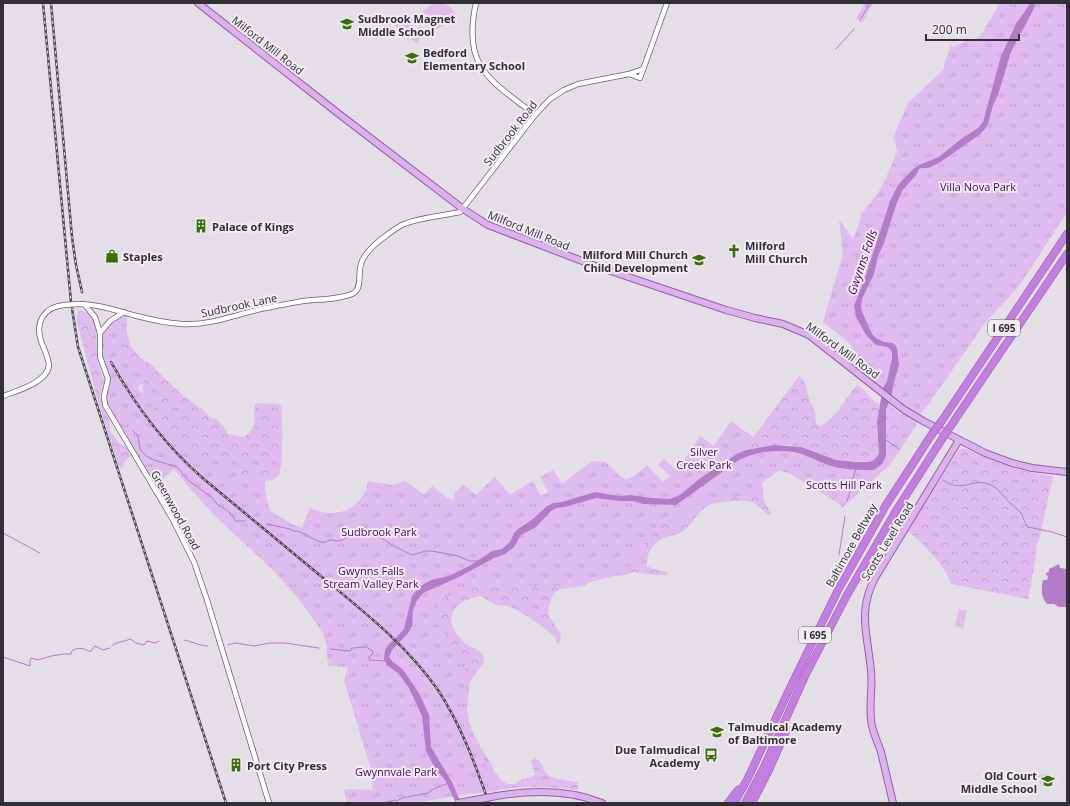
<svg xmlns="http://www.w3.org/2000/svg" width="1070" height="806" font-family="'Open Sans',sans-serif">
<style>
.forest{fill:url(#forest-crowns)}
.park{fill:url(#park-tufts)}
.pitch{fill:#e0bbef}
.water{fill:#b27cc8}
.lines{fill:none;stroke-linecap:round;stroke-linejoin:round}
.stream{stroke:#b27cc8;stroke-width:1}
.minor-casing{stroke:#666168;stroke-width:6}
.major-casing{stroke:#9162a4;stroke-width:8}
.highway-casing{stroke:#9162a4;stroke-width:8}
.minor{stroke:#fff;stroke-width:4.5}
.major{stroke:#dcb1ed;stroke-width:6}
.highway{stroke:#c47de1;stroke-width:7}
.rail-casing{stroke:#4c494e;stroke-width:2.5}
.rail{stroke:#f1ebf4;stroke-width:1;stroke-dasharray:3;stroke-linecap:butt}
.minor-bridge-casing{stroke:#666168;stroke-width:6;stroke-linecap:butt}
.major-bridge-casing{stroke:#9162a4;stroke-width:8;stroke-linecap:butt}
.highway-bridge-casing{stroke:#9162a4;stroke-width:8;stroke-linecap:butt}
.minor-bridge{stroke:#fff;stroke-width:4.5}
.major-bridge{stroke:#dcb1ed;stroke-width:6}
.highway-bridge{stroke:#c47de1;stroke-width:7}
.labels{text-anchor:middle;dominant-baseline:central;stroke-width:4;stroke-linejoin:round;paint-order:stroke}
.shield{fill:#f1ebf4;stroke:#6b676d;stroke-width:1}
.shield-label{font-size:10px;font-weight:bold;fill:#312f33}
.poi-label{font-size:11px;font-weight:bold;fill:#312f33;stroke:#f1ebf4;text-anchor:start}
.street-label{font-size:11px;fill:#312f33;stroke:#f1ebf4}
.park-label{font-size:11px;fill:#4e0365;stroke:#f1ebf4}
.water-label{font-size:12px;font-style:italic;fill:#510768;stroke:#f1ebf4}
</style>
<defs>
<pattern id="forest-crowns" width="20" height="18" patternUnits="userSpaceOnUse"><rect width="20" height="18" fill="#e0bbef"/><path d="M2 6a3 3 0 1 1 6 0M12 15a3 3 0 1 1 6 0" fill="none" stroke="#c1a1cd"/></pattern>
<pattern id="park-tufts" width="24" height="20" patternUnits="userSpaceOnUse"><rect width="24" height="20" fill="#e0bbef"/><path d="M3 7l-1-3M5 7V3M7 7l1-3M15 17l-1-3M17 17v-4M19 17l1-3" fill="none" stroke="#c1a1cd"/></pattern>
</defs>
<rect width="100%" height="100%" fill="#e4dee7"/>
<g class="forest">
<path d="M78,311c11,-1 21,9 18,20l2,33 6,16 -4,16 2,10 7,13 1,12 3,4 5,7 9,6 4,8 -7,6 -1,6 -4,-1 -2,-5 -18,-57 -22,-83z"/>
<path d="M124,316h3v16l4,15 12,14 7,2 16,17 18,16 18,13 8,9 6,1 7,7 5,8 16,3c17,-11 7,-21 12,-34l22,1 3,2c2,10 2,61 -2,68 -3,6 -9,6 -14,7v17l6,14 18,10 117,96 -221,-161 -42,-60 -1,-16 -22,-19 -14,-30 1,-6 11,-8z"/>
<path d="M799,376c10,9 6,11 10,22 1,5 5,9 6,14 1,7 -1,10 5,14 17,-8 25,-28 37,-41 10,5 12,15 23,19l-3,17 2,33 -5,6 -5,2 -33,-2 -35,-13 -15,-2h-12l-28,5 -4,2z"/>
<path d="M888,403l23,21 -6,18 -6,10 -13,-9 -1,-25z"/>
<path d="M964,448c29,14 57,24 89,28l-13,60 -4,11v10l-8,42 -77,-15c-6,-19 -28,-40 -43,-53l12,-21 39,-60z"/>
<path d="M739,460l135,10 14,-7 1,2 -47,43 -4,-5 -47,-29 -9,-3h-5l-12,8 -3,4 2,18 7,13 -2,1c-6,-4 -11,-10 -17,-13 -9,-3 -42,0 -48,6 -8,7 -12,17 -21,23 -3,3 -10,4 -14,5 -14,4 -23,15 -22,30l6,3 14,3 1,3h-13l-22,-3 -8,3 -20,2 -12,3 -9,6 -23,3 -6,3 -4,7 -3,11 1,6 12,18 -2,10 -3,-2 -1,-5c-14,-12 -28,-22 -45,-30 -4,-2 -8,-1 -12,-2 -7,-2 -11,-6 -17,-9 -11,2 -21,5 -27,14 -8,11 2,25 11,33 7,5 16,6 19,15v4l-14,20 -3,25 2,14 3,10 9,17 11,16 1,6 9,11 5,3h8l7,-5 8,-1 5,-4 -4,-13 4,-3c9,5 6,11 13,17 7,6 21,4 30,8v7c-29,-4 -57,-5 -85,1l-80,-181 207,-109z"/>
</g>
<g class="park">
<path d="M865,3h8l-11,20 -6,-4z"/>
<path d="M1000,3h67v209l-47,73 -35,38 -57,82c-6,7 -11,12 -12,21l-11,16 -5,-41 -49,-38 6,-8 -8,-12 -26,-21 20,-68 -4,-34 14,19 6,-15 2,-10 17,-21 7,-13 12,-28 -2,-12h-2v-2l15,-35 35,-33 8,-26 2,3 16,-7 6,1 6,-6z"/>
<path d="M419,26l6,4 -8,13 -6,-4z"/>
<path d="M127,318v18l-4,23h19l12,13 -17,16c11,9 17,23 26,34 28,35 56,51 100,57l7,36 32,13 8,-20c6,2 12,5 18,5 20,2 38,-13 40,-32l24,4 13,-4 19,14 8,-9 14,11 7,4 2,-9 9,-7 12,10 19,-18 15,18 23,-14 8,15 7,-4 -8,-15 13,-7 9,14 30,-23 14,1c20,21 19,23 41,3l16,17 7,-6 -12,-11 6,-6 12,11 11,-14 13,-20 14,10 17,-25 22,16 -14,19 49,-7 52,19 34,2c10,-8 13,-14 12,-27l13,9 -10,13 -47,43 -7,-11 -9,-8 -42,-22 -24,17 -1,9 -55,9 -52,29 -28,42 -41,11 -43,3 -50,-6 -47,17 -12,15 34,51v56l14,28 19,43 -31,3 -53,9h-67l-3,-13 5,-1 24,1 -3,-24 -26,-85 4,-14 -20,-1 -2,-22 -4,-13 -25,-34 -23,-26 -59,-55 -21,-23 -20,-24 -19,16 -48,-81 -2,-8 5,-18 -9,-21v-14l2,-12z"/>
</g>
<g class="pitch">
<path d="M437,3c11,0 16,5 20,15l-20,11h-4l-10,-18 8,-6z"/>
<path d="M399,15l16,13 -6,8 -16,-12z"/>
<path d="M959,609l8,2 -4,17 -8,-2z"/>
<path d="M1049,774l3,4 -2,6 -4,3 -5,-1 -3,-11z"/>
</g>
<g class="water">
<path d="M1030,3h6c-7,18 -19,34 -26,52l-12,40 -5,10 -5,19 -3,5 -6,6 -40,28 -11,5h-7l-2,1 -3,6 -14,16 -6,14 -12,38 -6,13 -4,18 -12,25 -1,8 1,5 10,22 4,4 8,4 9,1 4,5 2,17 -6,21 -1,8 -6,16v46l-4,8 -8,6c-11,0 -23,0 -34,-2 -13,-2 -25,-9 -38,-14 -17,-6 -47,-3 -63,6l-63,45 -33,-1 -10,-3h-13l-24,-3 -31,9 -9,1 -5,3 -15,16 -15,8 -7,12 -9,7 -11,4 -35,19 -36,16 -7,9 -3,8 -1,16 -3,6 -17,18 -3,7 4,5 7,5 4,4 16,24 9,20 2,32 21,35 9,21h-5l-11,-23 -10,-12 -9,-17 -4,-35 -13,-28 -10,-14 -12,-9 -3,-6 1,-9 5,-7 6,-5 8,-9 8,-33 3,-4 9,-8 7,-4 18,-4 22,-11 21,-14 10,-2 8,-7 4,-9 4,-4 15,-10 13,-12 7,-4 9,-1 33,-10 23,4 12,-1 21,3 19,1 10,-4 18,-15 23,-16 16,-10 9,-4 28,-5 27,2 35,13 21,2h12l5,-2 5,-6 -2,-33 6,-33 4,-7 5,-22v-7l-4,-5 -12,-2 -10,-10 -10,-18 -2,-11 11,-28 25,-77 8,-16 13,-14 8,-6 20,-8 22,-18 17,-11 5,-6 18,-66 16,-34 7,-9z"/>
<path d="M1059,564l1,4 7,1v38h-8l-5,-3h-7c-6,-7 -6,-16 -4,-24h4l1,-4 -2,-1v-2l3,-1v-3z"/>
</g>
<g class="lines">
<g class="stream">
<path d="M860,20l10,-17"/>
<path d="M836,49l18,-20"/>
<path d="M133,431l5,5 2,13 6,7 8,4 23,7 12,14 21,15 8,9 9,5 6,6 2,5h10"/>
<path d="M886,440l13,9"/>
<path d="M943,480c21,15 29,-5 50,6 7,4 11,11 17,17 4,4 8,6 11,10 3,5 3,10 7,14l24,5 15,5"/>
<path d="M847,501l5,-15 -2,-6 3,-2 3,-9"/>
<path d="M267,524l23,5 3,2c10,-1 18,9 28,11 4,1 6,-1 9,-2 4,-1 6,2 9,1 6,0 14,-12 24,-14l6,2 7,6 18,11 18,9 14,-4h6l26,5 12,5h7"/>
<path d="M3,533l37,20"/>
<path d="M839,555l6,-39"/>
<path d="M184,640c6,1 20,7 24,6"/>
<path d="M113,645c6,-4 11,-3 17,-6l6,4 8,2 3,-4 8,2 4,-2"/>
<path d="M228,645l7,-2 19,3 16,-3h15l34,5"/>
<path d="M330,649l20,2 2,-3 14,-1 7,4 -1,4 -3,2v3l16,1"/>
<path d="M3,657l27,9v-5l1,-3 7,2 13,-4 13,-2h7l1,-3c5,-4 13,-3 18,1l5,-6 8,4 7,-2"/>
<path d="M383,803l12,-3 2,1 5,-3 26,-5 4,-3 16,-7"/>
</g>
<g class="minor-casing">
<g id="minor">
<path d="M476,3c-14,64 13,76 59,112"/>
<path d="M629,74l11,4 27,-75"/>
<path d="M78,304c21,0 39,7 59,12 15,4 30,7 45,8 30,2 59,-12 89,-17 10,-2 21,-4 32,-6 16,-2 36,-1 51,-8 8,-5 4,-21 7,-29 2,-9 11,-17 18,-23 8,-6 16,-13 25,-17 18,-7 38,-8 56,-12l75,-97 15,-16 14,-9 14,-6 51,-10 14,-5"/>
<path d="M84,304l11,13 5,16v24l8,22 -4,17 1,9 67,113 22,44 13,38 62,203"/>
<path d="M100,333l10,-12 14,-9"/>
<path d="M3,396c14,-5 45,-14 46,-31 -1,-9 -5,-16 -8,-24 -6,-19 3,-34 23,-36"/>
</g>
</g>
<g class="major-casing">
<g id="major">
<path d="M198,3l141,111 124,95 25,16 102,39 136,46 29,8 28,6 26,11 94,74 20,12 62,32 27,10 20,5 35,4"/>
<path d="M497,796c35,-6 71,-7 105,7"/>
<path d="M893,803c-4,-17 -8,-34 -12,-51 -3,-9 -7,-17 -9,-26 -4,-18 1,-37 -1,-55 -3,-35 -14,-59 4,-93l84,-138"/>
</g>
</g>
<g class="highway-casing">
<g id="highway">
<path d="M941,422l126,-188"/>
<path d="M950,427l117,-173"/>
<path d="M728,803l10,-13"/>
<path d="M734,803l14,-25 42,-90 48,-98 48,-85 46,-71"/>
<path d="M745,803l19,-36 41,-91 42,-81 49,-84 46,-72"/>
<path d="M752,803l17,-33 18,-41"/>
</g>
</g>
<use href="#minor" class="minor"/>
<use href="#major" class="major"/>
<use href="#highway" class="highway"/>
<g class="rail-casing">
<g id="rail">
<path d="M43,3l28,299 7,45 148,456"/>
<path d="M51,3l21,234 4,28 6,27"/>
<path d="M111,362c25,45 54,84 94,118 41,34 82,68 123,102 40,33 80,65 110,108 23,35 37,74 51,113"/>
</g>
</g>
<use href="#rail" class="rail"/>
<g class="minor-bridge-casing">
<path id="minor-bridge" d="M64,305l14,-1"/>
</g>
<g class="major-bridge-casing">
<path id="major-bridge" d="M458,803l39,-7"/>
</g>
<g class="highway-bridge-casing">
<g id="highway-bridge">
<path d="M932,434l9,-12"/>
<path d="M942,439l8,-12"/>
</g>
</g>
<use href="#minor-bridge" class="minor-bridge"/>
<use href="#major-bridge" class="major-bridge"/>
<use href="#highway-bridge" class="highway-bridge"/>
</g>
<defs>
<g id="school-bare" transform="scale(1.08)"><path d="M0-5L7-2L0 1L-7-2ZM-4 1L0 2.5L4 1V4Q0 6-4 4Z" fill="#377102" stroke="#f1ebf4" stroke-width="2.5" paint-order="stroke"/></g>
<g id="building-bare" transform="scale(1.08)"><path d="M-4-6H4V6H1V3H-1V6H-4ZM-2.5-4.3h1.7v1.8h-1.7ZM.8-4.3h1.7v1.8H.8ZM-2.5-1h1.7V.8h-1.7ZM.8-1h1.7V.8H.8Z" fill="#377102" stroke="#f1ebf4" stroke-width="2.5" paint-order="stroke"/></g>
<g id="church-bare" transform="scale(1.08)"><path d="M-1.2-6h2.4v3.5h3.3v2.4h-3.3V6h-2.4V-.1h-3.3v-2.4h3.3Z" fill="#377102" stroke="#f1ebf4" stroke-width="2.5" paint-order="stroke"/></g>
<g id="shop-bare" transform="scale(1.08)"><path d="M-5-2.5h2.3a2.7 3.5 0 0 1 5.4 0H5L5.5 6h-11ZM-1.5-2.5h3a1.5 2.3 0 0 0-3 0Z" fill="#377102" stroke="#f1ebf4" stroke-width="2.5" paint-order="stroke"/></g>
<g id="bus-bare" transform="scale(1.08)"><path d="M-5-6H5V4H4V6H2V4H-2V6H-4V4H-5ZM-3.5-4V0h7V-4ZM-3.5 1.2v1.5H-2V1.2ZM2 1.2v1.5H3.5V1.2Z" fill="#377102" stroke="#f1ebf4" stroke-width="2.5" paint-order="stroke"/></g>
</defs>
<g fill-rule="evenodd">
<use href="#school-bare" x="347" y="24"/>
<use href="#school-bare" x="412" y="58"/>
<use href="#building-bare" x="201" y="226"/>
<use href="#church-bare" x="734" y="251"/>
<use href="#shop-bare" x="112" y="256"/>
<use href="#school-bare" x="699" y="260"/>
<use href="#school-bare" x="717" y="732"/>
<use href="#bus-bare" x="711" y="755"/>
<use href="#building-bare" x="236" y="765"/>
<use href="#school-bare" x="1048" y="781"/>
</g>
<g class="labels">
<g class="shield">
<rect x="988" y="320" width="32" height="16" rx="3"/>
<rect x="799" y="627" width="32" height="16" rx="3"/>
</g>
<g class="shield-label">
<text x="1004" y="328">I 695</text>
<text x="815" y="635">I 695</text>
</g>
<g class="poi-label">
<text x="358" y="18">Sudbrook Magnet<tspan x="358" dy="13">Middle School</tspan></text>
<text x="423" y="52">Bedford<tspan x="423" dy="13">Elementary School</tspan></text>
<text x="212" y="226">Palace of Kings</text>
<text x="745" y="245">Milford<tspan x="745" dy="13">Mill Church</tspan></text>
<text x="688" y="254" text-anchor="end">Milford Mill Church<tspan x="688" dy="13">Child Development</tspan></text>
<text x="123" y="256">Staples</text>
<text x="728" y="726">Talmudical Academy<tspan x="728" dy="13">of Baltimore</tspan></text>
<text x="700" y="749" text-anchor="end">Due Talmudical<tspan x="700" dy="13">Academy</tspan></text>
<text x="247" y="765">Port City Press</text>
<text x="1037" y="775" text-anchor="end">Old Court<tspan x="1037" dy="13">Middle School</tspan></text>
</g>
<g class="street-label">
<text transform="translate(268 45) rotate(38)">Milford Mill Road</text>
<text transform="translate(510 133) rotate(-52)">Sudbrook Road</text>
<text transform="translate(529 230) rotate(22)">Milford Mill Road</text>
<text transform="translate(239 305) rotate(-12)">Sudbrook Lane</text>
<text transform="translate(843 350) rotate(36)">Milford Mill Road</text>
<text transform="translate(176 510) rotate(61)">Greenwood Road</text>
<text transform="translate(887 541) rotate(-59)">Scotts Level Road</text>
<text transform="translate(851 545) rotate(-61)">Baltimore Beltway</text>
</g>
<g class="park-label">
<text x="978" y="186">Villa Nova Park</text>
<text x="704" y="451">Silver<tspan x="704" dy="13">Creek Park</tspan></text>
<text x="844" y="484">Scotts Hill Park</text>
<text x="379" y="531">Sudbrook Park</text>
<text x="371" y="570">Gwynns Falls<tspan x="371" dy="13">Stream Valley Park</tspan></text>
<text x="396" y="771">Gwynnvale Park</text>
</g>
<g class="water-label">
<text transform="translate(862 262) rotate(-71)">Gwynns Falls</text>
</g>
</g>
<rect width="1070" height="806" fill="none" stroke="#312f33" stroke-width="8"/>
<path d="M926 34v6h93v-6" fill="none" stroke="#312f33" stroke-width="2"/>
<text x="932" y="34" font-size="12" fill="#312f33" stroke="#f1ebf4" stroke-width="3" paint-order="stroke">200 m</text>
</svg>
